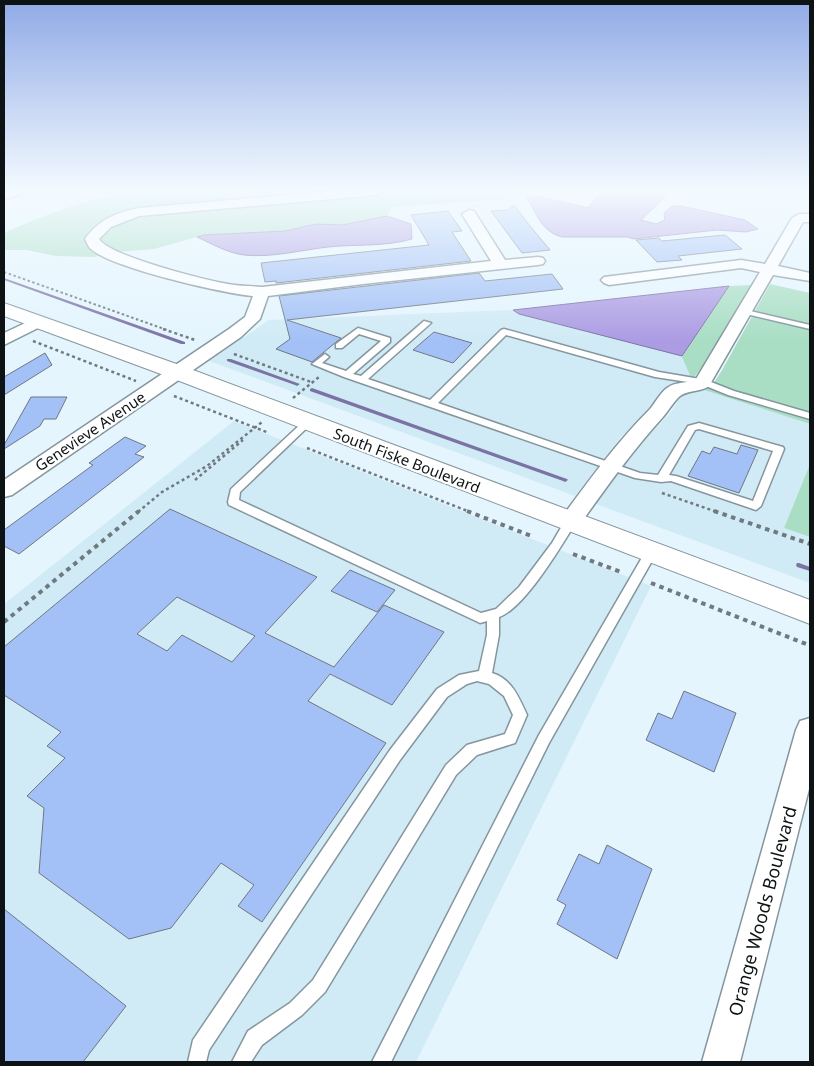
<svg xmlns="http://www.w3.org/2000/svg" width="814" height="1066" font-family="'Noto Sans',sans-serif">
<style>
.built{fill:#d1ebf6}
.green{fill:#a9dec4}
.water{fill:#ac9ce3;stroke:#7c73a5}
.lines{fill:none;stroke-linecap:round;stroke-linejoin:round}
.stream{fill:#7c73a5;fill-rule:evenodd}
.building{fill:#a3c1f6;stroke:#6f7783;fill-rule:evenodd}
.lane-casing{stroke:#85959d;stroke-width:3}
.street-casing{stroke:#85959d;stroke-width:3}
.secondary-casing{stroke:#85959d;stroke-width:2}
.path-far2{stroke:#6f7a7f;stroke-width:2;stroke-dasharray:2.5 2.5;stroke-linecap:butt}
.path-far1{stroke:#6f7a7f;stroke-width:2.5;stroke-dasharray:3 3;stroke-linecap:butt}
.path{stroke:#6f7a7f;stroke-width:4;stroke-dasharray:4.5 4.5;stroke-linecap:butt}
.lane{fill:#fff;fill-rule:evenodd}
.street{fill:#fff;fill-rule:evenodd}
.secondary{fill:#fff;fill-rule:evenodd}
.labels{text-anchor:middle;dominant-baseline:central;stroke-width:4.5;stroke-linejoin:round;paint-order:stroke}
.street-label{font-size:15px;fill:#0d1315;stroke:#fff}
.near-street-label{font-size:18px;fill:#0d1315;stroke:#fff}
</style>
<rect width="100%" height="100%" fill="#e4f5fe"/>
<g class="built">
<path d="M513,310l6,4 163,42 10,24 -19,4 -10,6 -11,15 -32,33 -45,58 -366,-135 60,-41z"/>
<path d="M704,390l106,34v40l-26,64 26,9v46l-214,-79 43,-59 32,-33 10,-16 4,-3z"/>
<path d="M234,421l417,165 -235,476h-412v-458z"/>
</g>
<g class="green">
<path d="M139,191h212l-96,8 -148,20 -18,12 -4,8 4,9 12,7 -7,2 -38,-1 -29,-6h-23v-17c43,-20 87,-35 135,-42z"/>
<path d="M408,191h86l9,8 -111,8 -5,9 -45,9 -26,-1 -31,7 -81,4 -50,14 -39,3 -12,-8 -3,-5 8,-11 32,-13z"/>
<path d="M770,284l40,9v131l-106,-34 9,-6 8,-12z"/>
<path d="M751,285l-49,82 -10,13 -10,-23 47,-71z"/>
<path d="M810,464v73l-26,-9z"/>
</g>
<g class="water">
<path d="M602,191h64l1,4 -26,25 15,4 9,-4 -1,-7 8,-7h9l64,14 13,9 -12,3 -29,-2 -83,9 -7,-2h-65c-20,-5 -25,-23 -35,-39l5,-3 56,13z"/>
<path d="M387,216l24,8 1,15c-27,8 -56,5 -84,8 -27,3 -56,11 -84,8 -16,-2 -32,-11 -47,-18l7,-2 81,-4 31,-7 26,1z"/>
<path d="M729,286l-47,70 -163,-42 -6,-4z"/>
</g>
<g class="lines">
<g class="stream">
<path d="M4,278l181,64v2h-4l-177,-64z"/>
<path d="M227,359h4l69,25 -3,2 -2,-1 -68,-24z"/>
<path d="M312,388l255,91 1,1 -3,2 -2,-1 -253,-90v-2z"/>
<path d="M797,563h2l11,4v4l-13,-4 -1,-2z"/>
</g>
</g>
<g class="building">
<path d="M514,205l16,21 20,24 -28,3 -31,-42 17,-1z"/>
<path d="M448,211l14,20 -10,1 19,29 -195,22v-2l-11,1 -4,-19 168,-18 -18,-30z"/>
<path d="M725,235l17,14 -64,7 4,4 -25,2 -21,-22 23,-2 3,3z"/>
<path d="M479,273l6,8 67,-7 11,15 -276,31 54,18 -29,24 -36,-13 14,-10 -11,-43z"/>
<path d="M434,332l38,11 -19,20 -40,-13z"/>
<path d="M45,353l7,12 -48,30v-18z"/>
<path d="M31,397h36l-11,22h-12l-4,7 -36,23v-4z"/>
<path d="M125,437l21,9 -11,8 9,3 -125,97 -15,-8v-16l89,-65 -4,-2z"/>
<path d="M741,445l17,5 -19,43 -51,-17 14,-25 8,3 4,-7 23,7z"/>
<path d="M170,509l147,68 -52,56 69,34 50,-62 60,27 -52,73 -62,-31 -22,27 78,42 -124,179 -24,-16 16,-21 -33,-22 -50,65 -42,11 -90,-66 5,-65 -17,-12 38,-38 -18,-12 14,-14 -57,-37v-48zM177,597l78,39 -23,26 -50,-27 -15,16 -30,-17z"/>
<path d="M350,570l45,20 -18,22 -46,-21z"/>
<path d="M684,691l52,22 -22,59 -68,-32 12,-27 14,6z"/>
<path d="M607,845l45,24 -35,90 -60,-35 9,-19 -9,-5 22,-46 20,10z"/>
<path d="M4,909l122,97 -43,56h-79z"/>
</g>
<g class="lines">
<g class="lane-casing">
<g id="lane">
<path d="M742,309l68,16v4l-68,-16z"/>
<path d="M424,321l7,2 -63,56 62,21 71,-70 3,-1 155,43 47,8 28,11 76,22v6l-82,-24 -27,-11 -46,-7 -149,-42 -68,68 202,70 18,2 30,-49 11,-3 84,24 1,2 -23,57 -5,4 -85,-29 -10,1 -26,-4 -291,-101 -32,-13 13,-10 4,3 -7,6 24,8 35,-30 -22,-7 -17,14h-6v-4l22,-16 32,10v4l-37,32 8,2zM699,429l74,22 -20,50 -77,-25 -7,-1 26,-45z"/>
<path d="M308,419l3,1 2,2 -2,2 -71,68 -1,8 242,113 15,-4 23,-22 33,-44 14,-24 4,-1 6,4c-14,23 -52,87 -77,95v18l-7,38c20,6 27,25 35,42l-12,28 -38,12 -21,20 -131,217 -23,23 -40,30 -11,17h-19l16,-31 42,-28 23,-23 133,-215 21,-20 38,-11 8,-19 -9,-19 -15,-12 -12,-3 -10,3 -20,13 -47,63 -191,290 -3,12h-18l5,-22 197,-290 47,-61 22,-14 20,-4 8,-36v-14l-7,2 -4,-2 -247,-116 -1,-3 3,-13 74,-69z"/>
<path d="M651,548l6,4 -108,191 -158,319h-19l167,-327 108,-186z"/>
</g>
</g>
<g class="street-casing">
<g id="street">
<path d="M6,191h17l-2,3 -17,6v-8z"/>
<path d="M336,191h48l-6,4 -239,21 -28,11 -12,12c10,17 106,41 129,45 11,2 23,2 34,3l229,-26 -29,-47 7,-4 5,1 31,49 33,-3 5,1 2,3 -2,3 -5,1 -175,19 -95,12 -8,23 -19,18 -229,158 -8,2v-17l225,-151 16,-12 8,-21c-31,-3 -141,-28 -162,-47 -3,-2 -4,-7 -6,-10 13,-19 31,-26 53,-31z"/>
<path d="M799,214h11v8h-7l-25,44 32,7v8l-37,-6 -64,111c-8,6 -21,4 -29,10 -6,5 -11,14 -17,21 -31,34 -58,72 -85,110l-8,3 -8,-3 -3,-5 3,-5c28,-38 55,-75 88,-108 6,-7 10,-16 17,-21 9,-7 20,-4 29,-9l64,-107 -19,-4 -132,17 -5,-2 -3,-3 3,-3 137,-17 24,4 27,-46z"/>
<path d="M38,317l6,2 2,3 -2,3 -40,20v-12z"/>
<path d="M810,718v67l-70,277h-38l94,-332 4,-9z"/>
</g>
</g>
<g class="secondary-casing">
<path id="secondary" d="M4,303l181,64 625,233v24l-641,-247 -165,-61z"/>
</g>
<path class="path-far2" d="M4,272l163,58"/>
<g class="path-far1">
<path d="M163,329l32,11"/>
<path d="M33,341l103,40"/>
<path d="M234,354l77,28"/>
<path d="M174,396l95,37"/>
<path d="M293,398l26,-21"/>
<path d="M307,448l163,64"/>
<path d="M195,480l48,-40"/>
<path d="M662,493l55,19"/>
<path d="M138,512l24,-20 45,-26 55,-44"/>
</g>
<g class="path">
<path d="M467,511l67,26"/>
<path d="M714,511l96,33"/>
<path d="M573,554l48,18"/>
<path d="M651,583l155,61"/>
<path d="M4,622l135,-111"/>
</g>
<use href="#lane" class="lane"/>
<use href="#street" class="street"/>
<use href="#secondary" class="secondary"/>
</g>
<linearGradient id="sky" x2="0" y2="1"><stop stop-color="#90aae6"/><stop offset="0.56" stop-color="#f3faff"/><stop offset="1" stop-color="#f3faff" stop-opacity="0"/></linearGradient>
<rect width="814" height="340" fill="url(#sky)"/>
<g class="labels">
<g class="street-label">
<text transform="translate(90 431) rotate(-34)">Genevieve Avenue</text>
<text transform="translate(407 460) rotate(21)">South Fiske Boulevard</text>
</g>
<g class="near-street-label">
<text transform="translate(762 911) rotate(-75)">Orange Woods Boulevard</text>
</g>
</g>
<rect width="814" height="1066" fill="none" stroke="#0d1315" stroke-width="10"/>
</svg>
